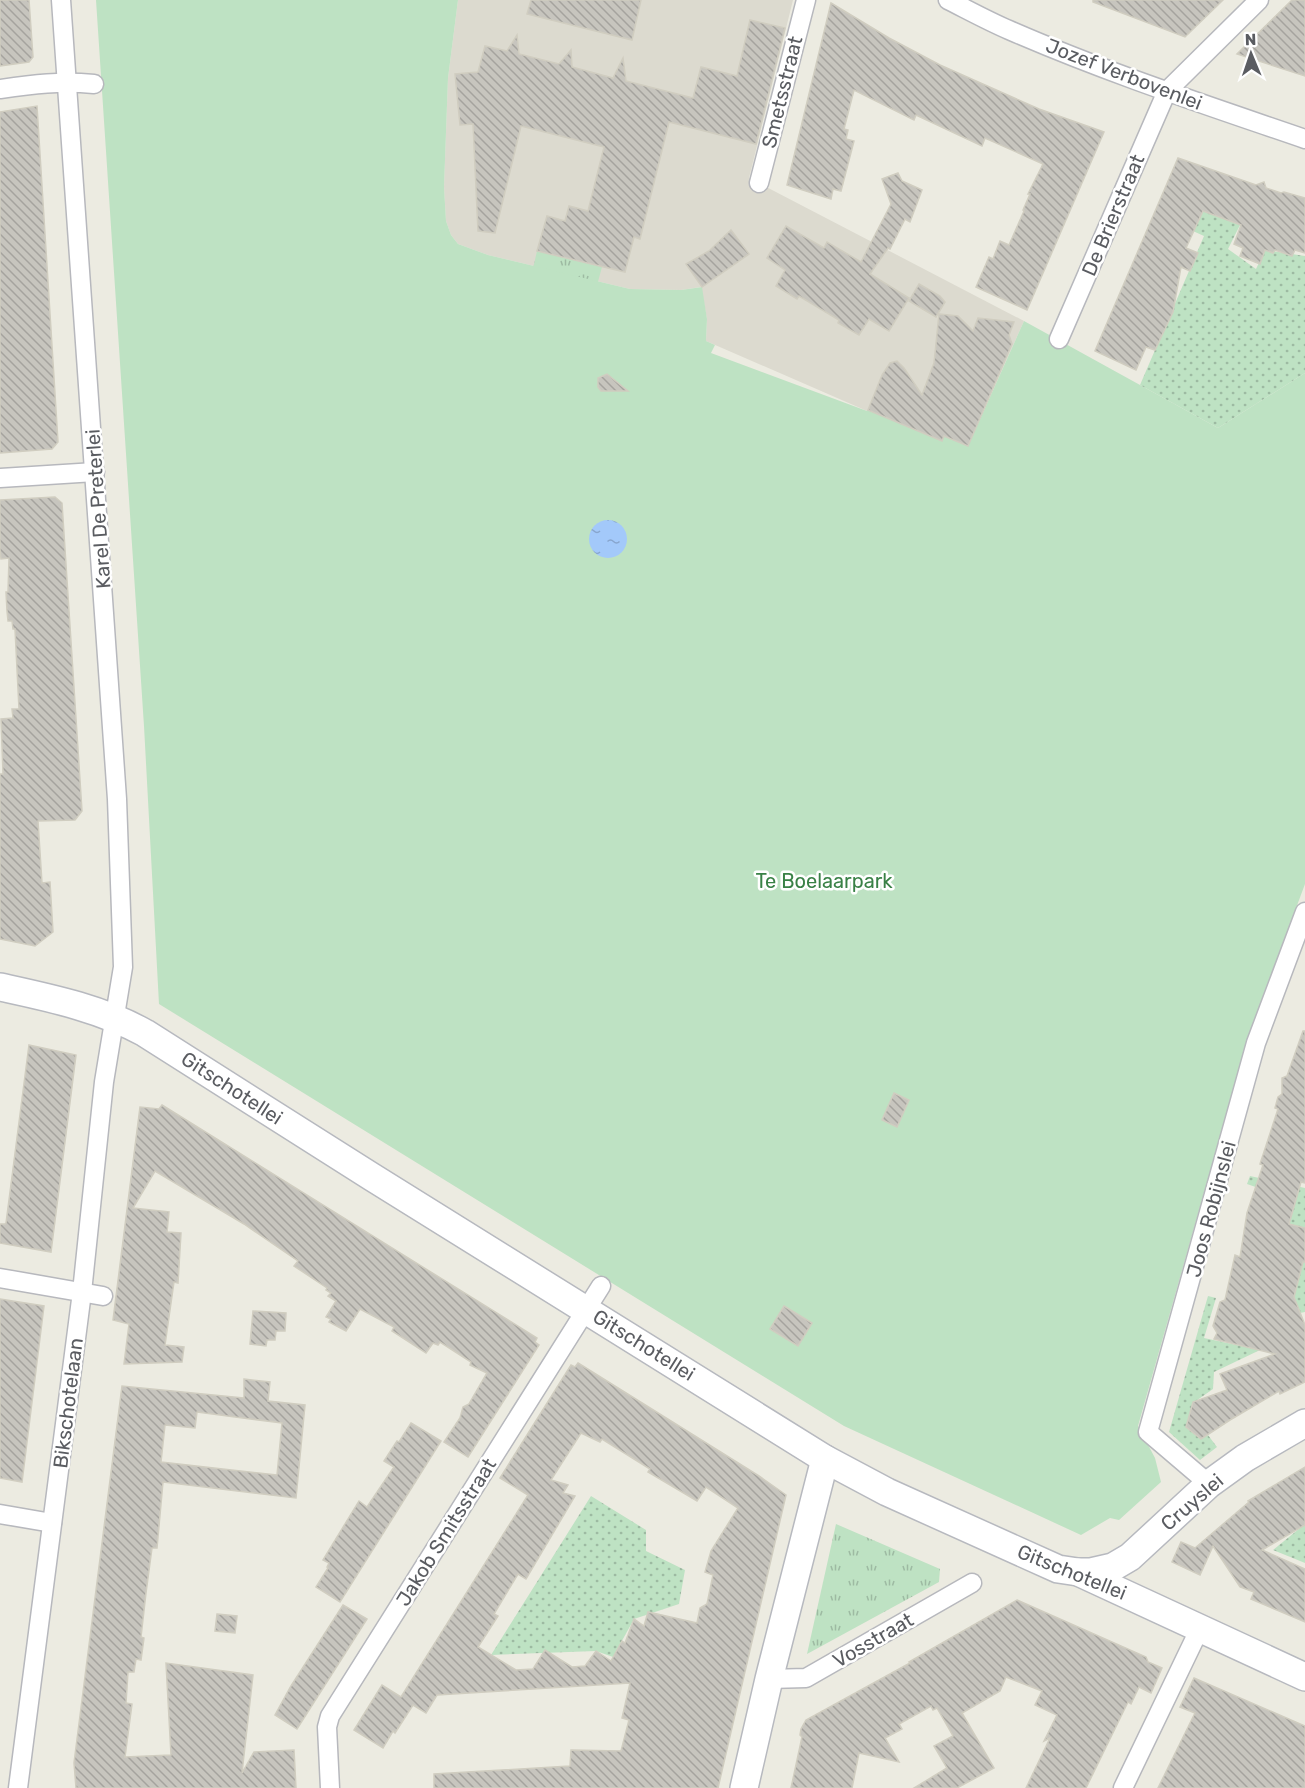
<svg xmlns="http://www.w3.org/2000/svg" width="1305" height="1788" font-family="Rubik,sans-serif">
<style>
.education{fill:#dcdacf}
.grass{fill:url(#grass-tufts)}
.park{fill:#bee2c3}
.garden{fill:url(#garden-dots)}
.water{fill:url(#water-ripples)}
.building{fill:url(#building-back-hatch);stroke:#d0cdc0;stroke-width:1.5;fill-rule:evenodd}
.lines{fill:none;stroke-linecap:round;stroke-linejoin:round}
.street-casing{stroke:#b7b8bd;stroke-width:21}
.secondary-casing{stroke:#b7b9bf;stroke-width:30}
.street{stroke:#fff;stroke-width:18}
.secondary{stroke:#fff;stroke-width:27}
.labels{text-anchor:middle;dominant-baseline:central;stroke-width:5;stroke-linejoin:round;paint-order:stroke}
.street-label{font-size:20px;fill:#5a5c61;stroke:#fff}
.park-label{font-size:20px;fill:#398146;stroke:#fff}
</style>
<defs>
<pattern id="grass-tufts" width="24" height="20" patternUnits="userSpaceOnUse" patternTransform="scale(1.5)"><rect width="24" height="20" fill="#bee2c3"/><path d="M3 7l-1-3M5 7V3M7 7l1-3M15 17l-1-3M17 17v-4M19 17l1-3" fill="none" stroke="#9dbaa2"/></pattern>
<pattern id="garden-dots" width="8" height="8" patternUnits="userSpaceOnUse" patternTransform="scale(1.5)"><rect width="8" height="8" fill="#bee2c3"/><path d="M2 2h.1M6 6h.1" fill="none" stroke="#9dbaa2" stroke-width="1.8" stroke-linecap="round"/></pattern>
<pattern id="water-ripples" width="26" height="14" patternUnits="userSpaceOnUse" patternTransform="scale(1.5)"><rect width="26" height="14" fill="#a3c9fa"/><path d="M2 4q2-2 4 0t4 0M15 11q2-2 4 0t4 0" fill="none" stroke="#88a6ce"/></pattern>
<pattern id="building-back-hatch" width="6" height="6" patternUnits="userSpaceOnUse" patternTransform="scale(1.5)"><rect width="6" height="6" fill="#c7c5be"/><path d="M-1 5l2 2M0 0l6 6M5-1l2 2" fill="none" stroke="#a5a39e"/></pattern>
</defs>
<rect width="100%" height="100%" fill="#ecebe1"/>
<path class="education" d="M458,0h335l-44,178 275,143 -56,125 -23,-10 -3,5 -75,-30 -161,-70 1,-22 -6,-32 -20,3 -51,-1 -142,-34 -30,-11 -7,-9 -5,-14 -2,-34 4,-109z"/>
<g class="grass">
<path d="M537,251l65,16 -6,22 -64,-16z"/>
<path d="M836,1524l104,45 -1,13 -132,72z"/>
</g>
<path class="park" d="M96,0h362l-10,78 -4,109 2,34 5,14 7,9 30,11 142,34 51,1 21,-3 5,32 -1,22 9,4 -4,8 156,58 1,-1 74,31 2,-5 24,10 56,-125 194,107 87,-55v511l-38,102 -60,196 -69,244 17,32 6,24 -42,38 -9,-2 -29,17 -237,-109 -685,-422 -15,-278z"/>
<g class="garden">
<path d="M1165,190l79,27 -16,32 28,20 9,-19 40,6v117l-87,55 -78,-43 64,-149 -49,-22z"/>
<path d="M1250,1176l55,12v40l-16,-4 6,-23 -48,-17z"/>
<path d="M1301,1261l4,1v50l-5,1 -40,37 -46,22 -1,17 -20,14 -7,24 15,12 7,-4 9,12 -17,13 -31,-28 39,-136 8,2 -12,40 56,12z"/>
<path d="M591,1496l55,34v21l39,19 -6,34 -45,15 -21,38 -17,-6 -105,4z"/>
<path d="M1305,1524v39l-32,-13z"/>
</g>
<circle class="water" cx="608" cy="539" r="19"/>
<g class="building">
<path d="M0,0h29l4,57 -4,5 -29,4z"/>
<path d="M531,0h110l-9,40 -105,-26z"/>
<path d="M1093,0h130l-38,37 -92,-35z"/>
<path d="M1292,0h13v76l-68,-22z"/>
<path d="M831,3l58,35 51,27 99,44 65,23 -77,178 -51,-23 13,-30 4,2 7,-18 9,4 15,-34 -1,-1 7,-16h-2l15,-30 -58,-26 -3,8 -66,-31 -2,5 -60,-30 -10,39 4,1 -2,9 8,2 -13,50 -8,-2 -2,10 -44,-14z"/>
<path d="M750,20l35,8 -29,116 -87,-22 -29,117 -6,-2 -9,35 -88,-21 10,-35 18,5 4,-15 19,5 16,-64 -83,-21 -26,107 -17,-2 -5,-107 -13,1 -5,-51 23,-2 7,-26 22,5 10,-16 2,19 40,10 12,-14 1,17 41,11 10,-20 3,23 67,17 8,-31 36,9z"/>
<path d="M37,106l21,336 -6,7 -52,4v-341z"/>
<path d="M1178,158l78,27 8,-3 2,6 15,5 3,-1 21,6v55l-10,-3 -3,6 -17,-6 -2,3 -8,-3 -5,14 -20,-8 3,-8 -9,-4 7,-19 -38,-14 -17,37 12,5 -8,18 -9,-4 -8,45 -18,38 -9,-3 -10,23 -41,-19z"/>
<path d="M898,173l4,8 20,9 -12,32 -5,-3 -15,30 -2,-1 -18,26 39,24 -20,33 -20,-12 -10,16 -21,-12 1,-3 -40,-24 -2,3 -21,-13 9,-16 -18,-12 19,-32 38,22 3,-6 34,20 30,-58 -9,-25z"/>
<path d="M731,230l18,24 -47,33 -16,-23 23,-13z"/>
<path d="M919,284l21,12 5,6 -9,15 -27,-16z"/>
<path d="M939,314l19,2 15,15 5,-13 36,4 -5,13 3,9 -44,102 -24,-10 -2,5 -74,-31 14,-35 8,-12 7,-2 7,7 18,27 12,-32z"/>
<path d="M607,374l21,17h-27l-3,-4v-9z"/>
<path d="M55,497l7,6 20,308 -7,9 -37,1 4,62 8,-1 3,50 -18,14 -35,-7v-165h3l-2,-55 12,-1 -1,-9h7l-4,-80h-2l-1,-8h-4l-1,-10 -1,-19h2l1,-34 -8,1 -1,-9v-50z"/>
<path d="M1303,1031h2v152l-4,-1 -12,42 16,4v34h-2l-9,35 11,28v57l-25,12 -1,-3 -49,29 -29,19 -15,-12 7,-25 34,-12 -7,-16 55,-20 -61,-15 3,-6 -4,-7 7,-24 5,-2 10,-45 5,2 7,-44 16,-48 -3,-1 18,-55 -3,-1 3,-11 4,-3v-16l5,-2z"/>
<path d="M29,1045l47,10 -25,197 -51,-9v-19h5l1,-1z"/>
<path d="M894,1093l15,7 -12,27 -15,-7z"/>
<path d="M162,1105l375,233 -2,4 4,3 -71,112 -24,-15 16,-24 3,-11 6,-3 18,-31 -17,-8 1,-3 -31,-20 -2,3 -5,-2 -7,10 -34,-22 2,-4 -34,-18 -14,22 -17,-9 2,-3 -5,-2 10,-16 -8,-5 3,-3 -5,-3 1,-2 -33,-22 4,-5 -54,-37 -89,-53 -22,37 36,4 -2,20 14,1 -3,50 -4,-1 -9,63 19,2 -2,15 -58,2 5,-40 -16,-4 27,-213 19,2z"/>
<path d="M0,1299l44,7 -22,176 -22,-4z"/>
<path d="M784,1306l28,17 -14,23 -28,-17z"/>
<path d="M253,1311l33,2 -1,18h-9l-1,9h-8l-1,6 -16,-2z"/>
<path d="M578,1363l181,113 27,19 -68,293h-284v-14l136,-8 1,-16 50,1 8,-31 -7,-2 8,-35 -193,12 -11,18 -13,-8 -18,28 -2,-2 -10,17 -29,-18 28,-45 19,12 127,-202 -28,-17 71,-113 4,2zM581,1433l19,9 2,-3 48,30 -2,3 49,29 9,-14 32,21 -27,43 -6,21 8,3 -6,29 -7,4 -3,15 -49,-11 -4,14 -10,-7 -9,24 -3,-2 -11,20 -15,-10 -11,15 -13,1 -27,-17 -12,19 -17,1 -38,-23 20,-31 -4,-2 24,-40 8,5 49,-83 -12,-3 5,-8 -17,-5z"/>
<path d="M244,1379l26,3 -2,19 37,4 -9,93 -133,-16 -6,66h-5l-6,45 -5,44 3,1 -3,22 -5,-1 -2,13h-6l-2,31 6,1 -7,53 46,-2 -5,-92 87,12 -11,98 12,-21 40,-2 2,38h-220l-2,-25 48,-377 122,12zM197,1412l85,11 -5,52 -116,-13 4,-37 30,3z"/>
<path d="M411,1423l30,18 -101,161 -24,-15 12,-19 -1,-1 2,-4 -6,-3 36,-59 8,6 27,-40 -10,-6 13,-20 2,1z"/>
<path d="M1305,1467v58l-43,25 43,19v53l-54,-23 3,-7 -14,-5 -27,-41 -13,29 -28,-13 9,-20 14,6 54,-46 -1,-1z"/>
<path d="M1017,1600l129,57 2,5 14,6 -11,25 -12,-6 -8,17 -3,-2 -42,86h-60l24,-50 -6,3 13,-26 -22,-10 7,-14 -36,-14 -6,14 -38,22 32,55 -37,20h-43l33,-20 -13,-22 19,-10 -16,-28 -4,2 -2,-4 -32,18 3,5 -17,9 14,24 -40,-9 -7,35h-61l11,-51 -2,-2 1,-6 5,-9 104,-57 -1,-1z"/>
<path d="M343,1605l24,14 -70,110 -22,-14 16,-29z"/>
<path d="M217,1614l20,2 -2,17 -20,-2z"/>
<path d="M1194,1678l111,48v62h-147l37,-75 -15,-6z"/>
</g>
<g class="lines">
<g class="street-casing">
<g id="street">
<path d="M948,0c20,10 40,21 61,30 96,42 197,75 296,109"/>
<path d="M0,89c34,-5 60,-8 94,-5"/>
<path d="M759,183l47,-183"/>
<path d="M1059,339l108,-248 92,-91"/>
<path d="M0,478l95,-6"/>
<path d="M0,1278l103,18"/>
<path d="M1209,1484l-61,-52 108,-389 49,-131"/>
<path d="M0,1514l52,9"/>
<path d="M769,1679l37,-1 166,-95"/>
<path d="M18,1788l64,-496 22,-210 19,-115 -6,-168 -56,-799"/>
<path d="M330,1788l-3,-61 3,-11 271,-430"/>
<path d="M1123,1788l77,-160"/>
</g>
</g>
<g class="secondary-casing">
<g id="secondary">
<path d="M0,987c50,11 100,21 145,46l227,144 453,282 62,33 171,77 20,3 227,105"/>
<path d="M1078,1572h13l22,-5 17,-10 79,-73 36,-26 60,-35"/>
<path d="M744,1788l25,-109 56,-220"/>
</g>
</g>
<use href="#street" class="street"/>
<use href="#secondary" class="secondary"/>
</g>
<g class="labels">
<g class="street-label">
<text transform="translate(1124 74) rotate(21)">Jozef Verbovenlei</text>
<text transform="translate(782 92) rotate(-76)">Smetsstraat</text>
<text transform="translate(1113 215) rotate(-67)">De Brierstraat</text>
<text transform="translate(98 509) rotate(-94)">Karel De Preterlei</text>
<text transform="translate(232 1088) rotate(33)">Gitschotellei</text>
<text transform="translate(1211 1209) rotate(-75)">Joos Robijnslei</text>
<text transform="translate(644 1345) rotate(32)">Gitschotellei</text>
<text transform="translate(68 1403) rotate(-83)">Bikschotelaan</text>
<text transform="translate(1192 1502) rotate(-41)">Cruyslei</text>
<text transform="translate(446 1532) rotate(-58)">Jakob Smitsstraat</text>
<text transform="translate(1072 1572) rotate(22)">Gitschotellei</text>
<text transform="translate(873 1640) rotate(-30)">Vosstraat</text>
</g>
<g class="park-label">
<text x="824" y="881">Te Boelaarpark</text>
</g>
</g>
<g transform="translate(1251 54) rotate(358)" stroke="#ffffff" stroke-width="4.5" paint-order="stroke">
<path d="M0-4.5L10 22L0 15L-10 22Z" fill="#5a5c61"/>
<text y="-9" font-size="16" font-weight="bold" text-anchor="middle" fill="#5a5c61">N</text>
</g>
</svg>
